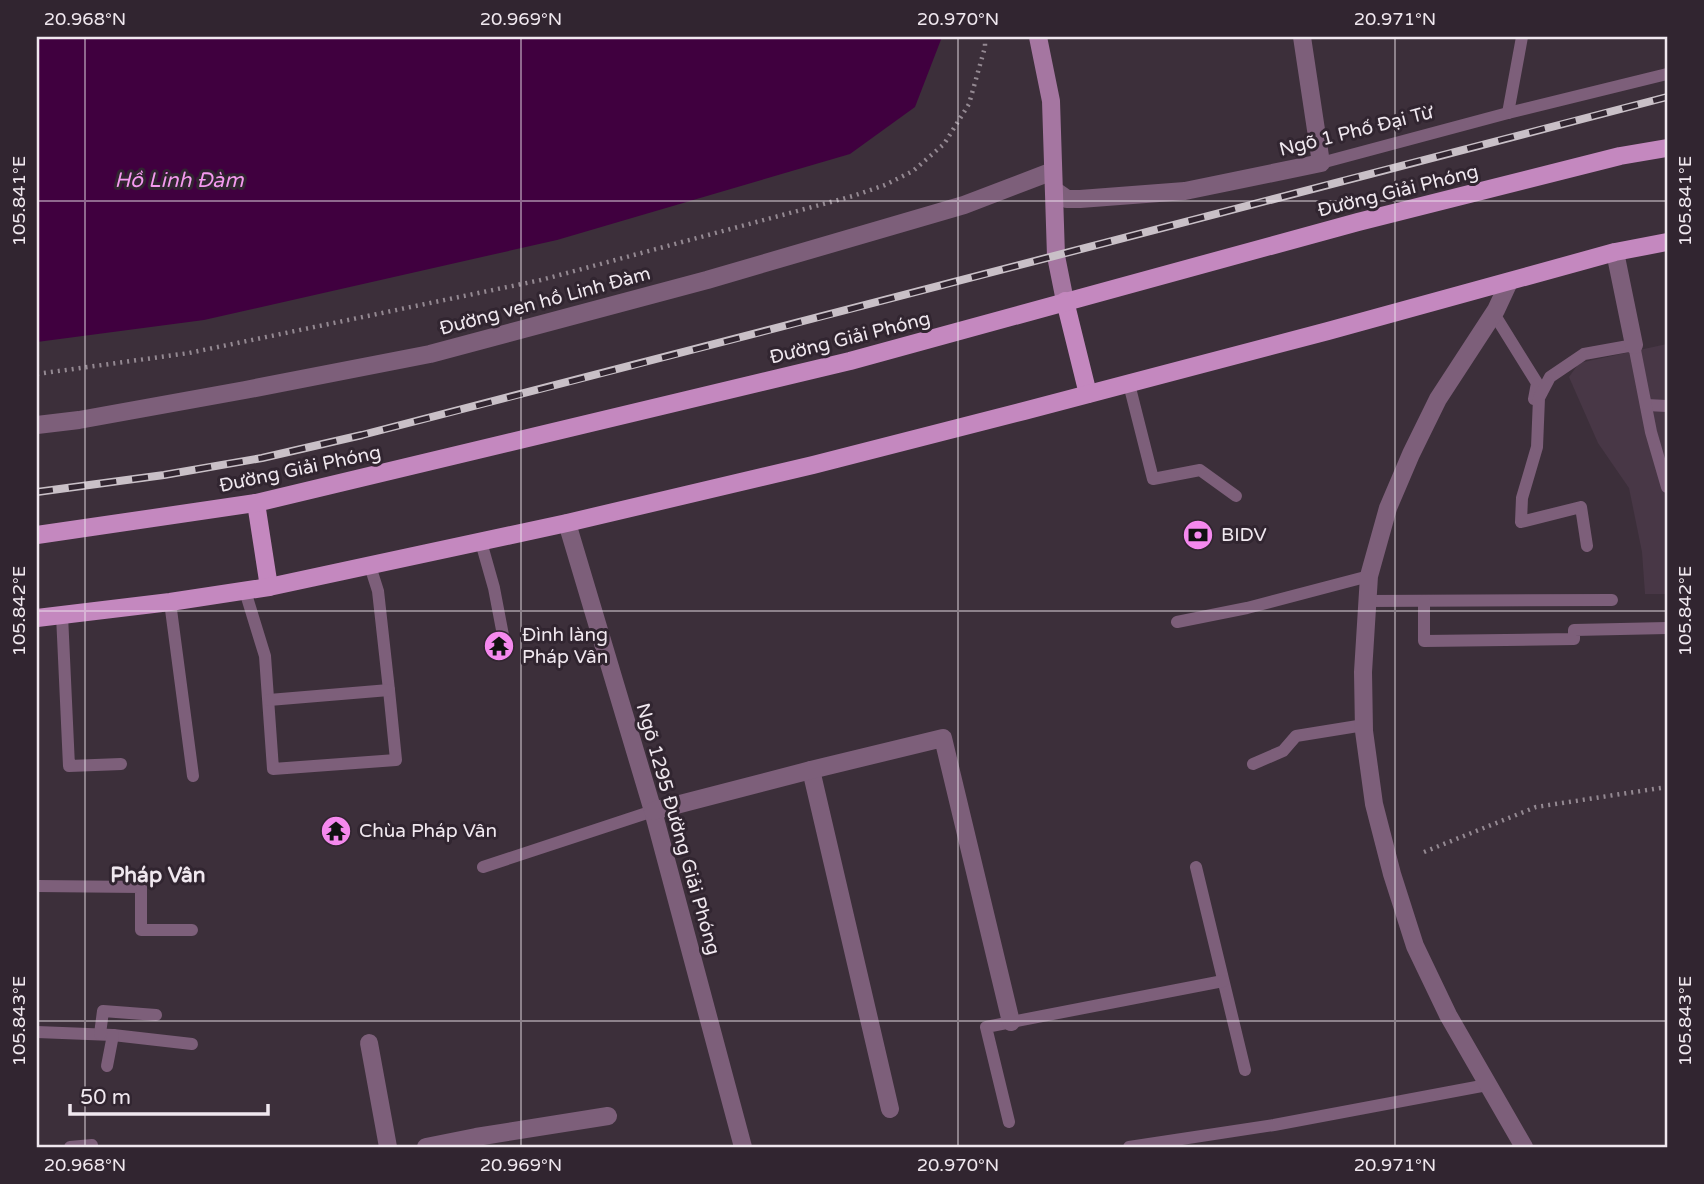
<svg xmlns="http://www.w3.org/2000/svg" width="1704" height="1184" font-family="'Varela Round',sans-serif">
<style>
.built{fill:#483746}
.water{fill:#40003f}
.lines{fill:none;stroke-linecap:round;stroke-linejoin:round}
.path{stroke:#948992;stroke-width:4.5;stroke-dasharray:2 5;stroke-linecap:butt}
.service{stroke:#7d5f7a;stroke-width:12}
.minor{stroke:#7d5f7a;stroke-width:18}
.secondary{stroke:#a576a1;stroke-width:18}
.primary{stroke:#c488bf;stroke-width:18}
.rail-casing{stroke:#c9c0c7;stroke-width:8}
.rail{stroke:#312530;stroke-width:5;stroke-dasharray:16;stroke-linecap:butt}
.ticks{fill:none;stroke:#f0e8ef;stroke-width:2;stroke-opacity:0.45}
.labels{text-anchor:middle;dominant-baseline:central;stroke-width:6;stroke-linejoin:round;paint-order:stroke}
.street-label{font-size:19px;fill:#f0e8ef;stroke:#312530}
.poi-label{font-size:19px;fill:#f0e8ef;stroke:#312530;text-anchor:start}
.water-label{font-size:21px;font-style:italic;fill:#f499ee;stroke:#312530}
.neighbourhood-label{font-size:21px;font-weight:bold;fill:#f0e8ef;stroke:#312530}
.neatline{fill:none;stroke:#f0e8ef;stroke-width:2.5}
.ticks-label{font-size:18px;text-anchor:middle;fill:#f0e8ef}
</style>
<rect width="100%" height="100%" fill="#3c2f3a"/>
<path class="built" d="M1667,344v250h-22l-3,-42 -13,-64 -31,-45 -29,-66 10,-14z"/>
<path class="water" d="M37,37h905l-27,70 -65,47 -293,86 -353,80 -167,22z"/>
<g class="lines">
<g class="path">
<path d="M37,374l152,-21 352,-73 312,-84 32,-11 28,-14 31,-27 25,-40 16,-57v-10"/>
<path d="M1424,852l112,-45 131,-20"/>
</g>
<g class="service">
<path d="M1508,113l14,-76"/>
<path d="M1321,163l187,-50 159,-39"/>
<path d="M1496,310v7l41,66 -3,16"/>
<path d="M1129,384l24,95 47,-9 36,26"/>
<path d="M1646,405l21,1"/>
<path d="M481,542l13,46 12,63"/>
<path d="M1587,546l-6,-39 -60,15 1,-24 15,-51 2,-49 11,-21 34,-23 50,-9 17,87 16,55"/>
<path d="M245,591l20,65 8,113 123,-9 -7,-70 -11,-99 -8,-25"/>
<path d="M1367,601l245,-1"/>
<path d="M1424,601v40l150,-2v-9l93,-2"/>
<path d="M170,602l23,174"/>
<path d="M62,615l7,151 52,-2"/>
<path d="M1177,622l70,-14 122,-32"/>
<path d="M269,700l120,-10"/>
<path d="M1253,764l30,-13 13,-15 68,-11"/>
<path d="M483,867l170,-56"/>
<path d="M1196,867l49,203"/>
<path d="M37,886l104,1v43h51"/>
<path d="M37,1032l76,3 79,9"/>
<path d="M100,1034l3,-23 53,4"/>
<path d="M107,1066l6,-31"/>
<path d="M1009,1122l-23,-95 237,-46"/>
<path d="M70,1147l22,-2"/>
<path d="M1129,1147l145,-22 213,-40"/>
</g>
<g class="minor">
<path d="M1054,190l13,9h13l105,-8 136,-28 -19,-126"/>
<path d="M1615,252l19,93"/>
<path d="M1509,282l-13,28 -58,89 -27,55 -23,54 -19,68 -6,96 1,59 10,73 18,70 23,72 33,69 76,132"/>
<path d="M37,425l42,-5 166,-30 185,-36 277,-74 257,-75 89,-34"/>
<path d="M567,523l86,288 90,336"/>
<path d="M811,770l79,339"/>
<path d="M653,811l158,-41 132,-32 68,284"/>
<path d="M369,1043l19,104"/>
<path d="M426,1147l50,-10 132,-21"/>
</g>
<path class="secondary" d="M1038,37l13,64 5,155 9,45"/>
<g class="primary">
<path d="M1065,301l23,93"/>
<path d="M256,503l13,84"/>
<path d="M37,535l219,-32 594,-142 508,-139 262,-66 47,-8"/>
<path d="M37,618l133,-16 99,-15 298,-64 246,-58 211,-54 304,-80 287,-79 52,-10"/>
</g>
<g class="rail-casing">
<path id="rail" d="M37,492l127,-17 98,-17 100,-23c435,-111 870,-226 1305,-338"/>
</g>
<use href="#rail" class="rail"/>
</g>
<path class="ticks" d="M85,37v1110M521,37v1110M958,37v1110M1395,37v1110M37,201h1630M37,611h1630M37,1021h1630"/>
<defs>
<g id="bank-disc" transform="scale(1.575)"><circle r="9.5" fill="#f589ee" stroke="#312530"/><path d="M-6-4H6V4H-6ZM0-2.3a2.3 2.3 0 1 0 0 4.6a2.3 2.3 0 1 0 0-4.6Z" fill="#111"/></g>
<g id="temple-disc" transform="scale(1.575)"><circle r="9.5" fill="#f589ee" stroke="#312530"/><path d="M0-6L5-2H3V0L6.5 2.5H4V6H1.5V3h-3V6H-4V2.5H-6.5L-3 0V-2H-5Z" fill="#111"/></g>
</defs>
<g fill-rule="evenodd">
<use href="#bank-disc" x="1198" y="535"/>
<use href="#temple-disc" x="499" y="646"/>
<use href="#temple-disc" x="336" y="831"/>
</g>
<g class="labels">
<g class="street-label">
<text transform="translate(1356 131) rotate(-14)">Ngõ 1 Phố Đại Từ</text>
<text transform="translate(1398 191) rotate(-14)">Đường Giải Phóng</text>
<text transform="translate(545 301) rotate(-15)">Đường ven hồ Linh Đàm</text>
<text transform="translate(850 338) rotate(-14)">Đường Giải Phóng</text>
<text transform="translate(300 469) rotate(-12)">Đường Giải Phóng</text>
<text transform="translate(678 829) rotate(74)">Ngõ 1295 Đường Giải Phóng</text>
</g>
<g class="poi-label">
<text x="1221" y="535">BIDV</text>
<text x="522" y="635">Đình làng<tspan x="522" dy="22">Pháp Vân</tspan></text>
<text x="359" y="831">Chùa Pháp Vân</text>
</g>
<g class="water-label">
<text x="179" y="180">Hồ Linh Đàm</text>
</g>
<g class="neighbourhood-label">
<text x="158" y="875">Pháp Vân</text>
</g>
</g>
<rect width="1704" height="1184" fill="none" stroke="#312530" stroke-width="77"/>
<path d="M70 1104v10h198v-10" fill="none" stroke="#f0e8ef" stroke-width="3.5"/>
<text x="80" y="1104" font-size="21" fill="#f0e8ef" stroke="#312530" stroke-width="5" paint-order="stroke">50 m</text>
<rect x="38" y="38" width="1628" height="1108" class="neatline"/>
<g class="ticks-label">
<text x="85" y="25">20.968°N</text>
<text x="521" y="25">20.969°N</text>
<text x="958" y="25">20.970°N</text>
<text x="1395" y="25">20.971°N</text>
<text transform="translate(1685 201) rotate(-90)" y="6">105.841°E</text>
<text transform="translate(19 201) rotate(-90)" y="6">105.841°E</text>
<text transform="translate(1685 611) rotate(-90)" y="6">105.842°E</text>
<text transform="translate(19 611) rotate(-90)" y="6">105.842°E</text>
<text transform="translate(1685 1021) rotate(-90)" y="6">105.843°E</text>
<text transform="translate(19 1021) rotate(-90)" y="6">105.843°E</text>
<text x="85" y="1171">20.968°N</text>
<text x="521" y="1171">20.969°N</text>
<text x="958" y="1171">20.970°N</text>
<text x="1395" y="1171">20.971°N</text>
</g>
</svg>
